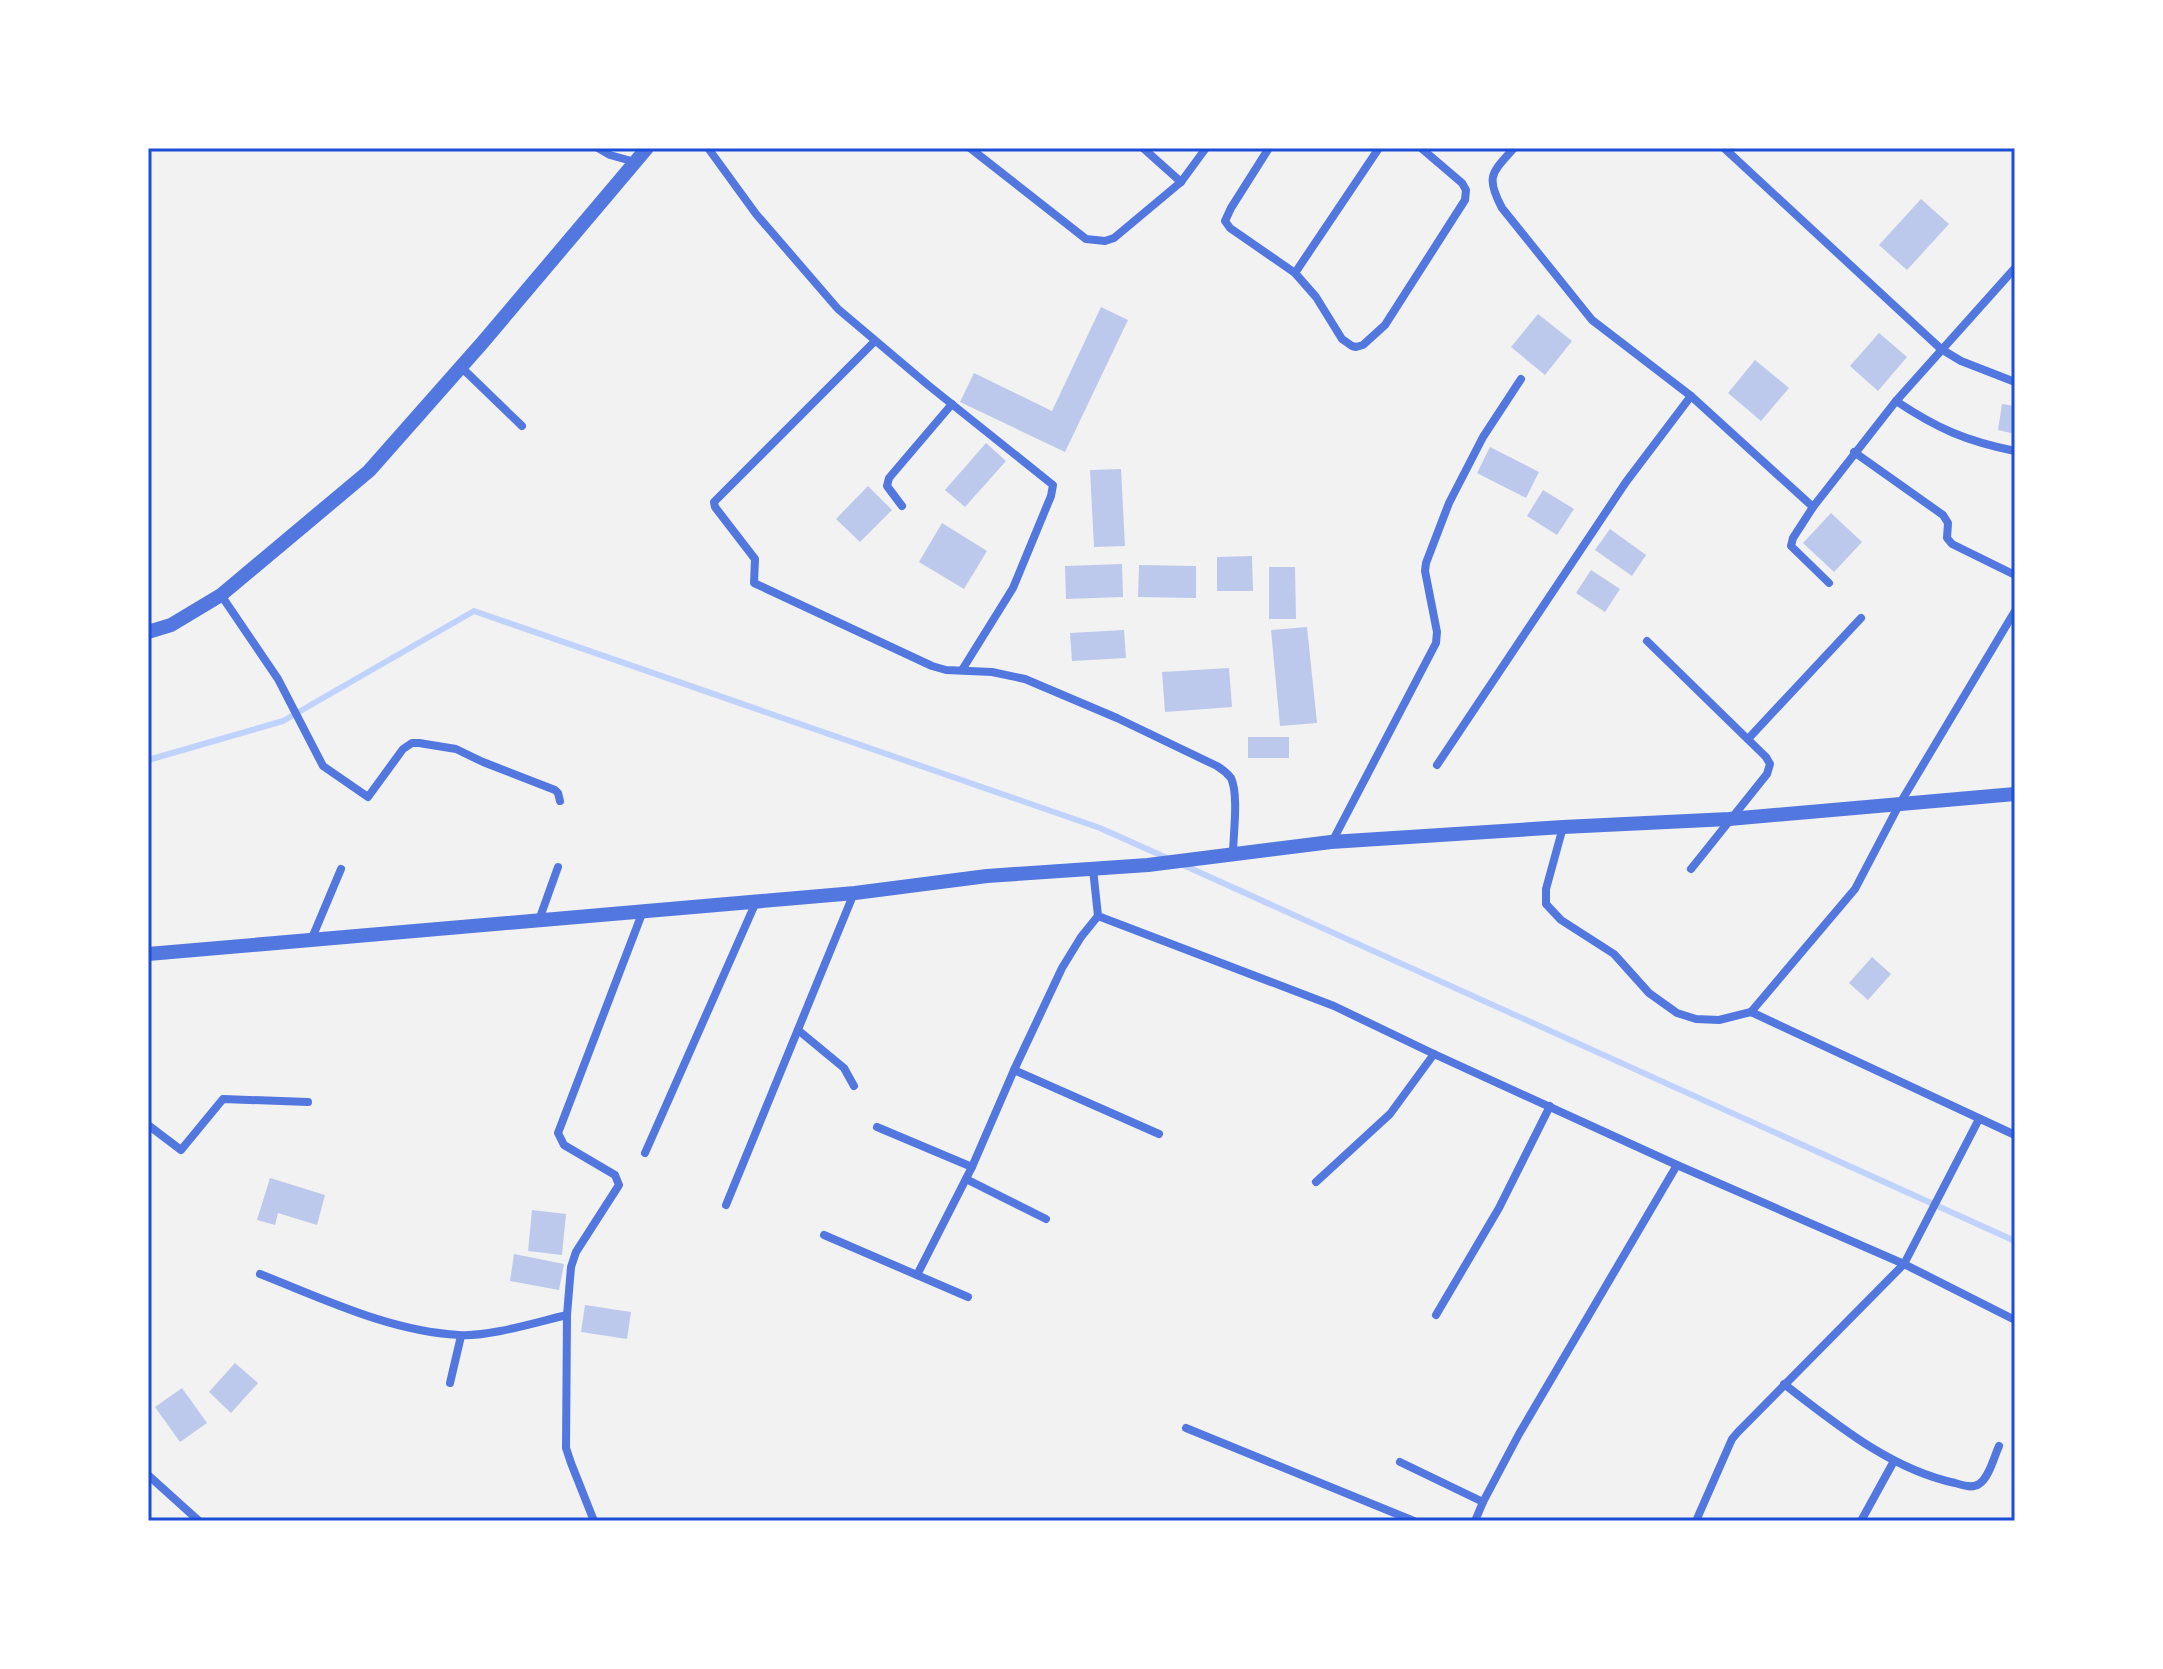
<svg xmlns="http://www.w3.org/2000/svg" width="2163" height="1669" font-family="'Noto Sans',sans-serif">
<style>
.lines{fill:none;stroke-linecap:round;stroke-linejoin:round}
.stream{stroke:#bfd3fe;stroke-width:6}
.building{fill:#bdc9ec}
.minor{stroke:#5277de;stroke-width:8}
.tertiary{stroke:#5277de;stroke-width:14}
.neatline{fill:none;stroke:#1d4ed8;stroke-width:3}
</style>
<rect width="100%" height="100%" fill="#f2f2f2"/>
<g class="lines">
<g class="stream">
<path d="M148,760l135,-39 191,-110 626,217 67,30"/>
<path d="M1181,864l834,377"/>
</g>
</g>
<g class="building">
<path d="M1921,199l28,25 -42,46 -28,-25z"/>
<path d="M1101,307l27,13 -63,132 -105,-50 14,-29 78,38z"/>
<path d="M1538,314l34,27 -27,34 -34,-28z"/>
<path d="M1879,333l28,24 -29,34 -28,-25z"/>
<path d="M1755,360l34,28 -28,33 -33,-28z"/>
<path d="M2002,404l13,2v28l-17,-4z"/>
<path d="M986,443l20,18 -41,46 -20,-17z"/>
<path d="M1490,447l49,25 -13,26 -49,-25z"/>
<path d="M1121,469l4,77 -31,1 -4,-77z"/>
<path d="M868,486l24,24 -32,32 -24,-23z"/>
<path d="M1543,490l31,19 -17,26 -30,-19z"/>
<path d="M1831,513l31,29 -28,30 -31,-29z"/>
<path d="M942,523l45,28 -23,38 -45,-27z"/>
<path d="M1610,529l36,26 -14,21 -37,-26z"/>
<path d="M1252,556l1,35h-36v-34z"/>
<path d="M1122,564l1,33 -57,2 -1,-33z"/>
<path d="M1139,565l57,1v32l-58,-1z"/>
<path d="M1269,567h26l1,52h-27z"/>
<path d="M1591,570l29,19 -15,23 -29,-19z"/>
<path d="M1307,627l10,96 -37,3 -9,-96z"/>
<path d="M1124,630l2,28 -54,3 -2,-28z"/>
<path d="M1229,668l3,39 -67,5 -3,-40z"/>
<rect x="1248" y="737" width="41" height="21"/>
<path d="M1872,957l19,17 -23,26 -19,-17z"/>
<path d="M270,1178l55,17 -8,30 -39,-12 -3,12 -18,-5z"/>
<path d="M532,1210l34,4 -4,41 -34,-4z"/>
<path d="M514,1254l50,10 -5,26 -49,-9z"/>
<path d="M585,1305l46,7 -4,27 -46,-7z"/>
<path d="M235,1363l23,20 -27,30 -22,-21z"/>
<path d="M182,1388l25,35 -27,19 -25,-35z"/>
</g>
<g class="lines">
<g class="minor">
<path d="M598,148l12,7 25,7"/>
<path d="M708,148l48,66 82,95 90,76 125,100 -2,11 -38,92 -51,82"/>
<path d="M970,148l116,91 19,2 9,-3 67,-56 25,-34"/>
<path d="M1143,148l38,34"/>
<path d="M1269,148l-38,60 -6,13 5,7 65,45 21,24 26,42 10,7 4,1 7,-2 22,-20 80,-125 1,-10 -4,-7 -41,-35"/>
<path d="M1514,148c-22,25 -29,28 -12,60l90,112 99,76 122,111 83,-106 119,-133"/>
<path d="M1724,148l217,201 20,12 54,21"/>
<path d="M1295,273l84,-125"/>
<path d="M875,341l-161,161 1,5 40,52 -1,24 178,83 14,4 46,2 33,7 92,39 100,48c5,3 10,7 14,12 8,17 2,58 2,77"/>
<path d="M461,367l61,59"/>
<path d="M1896,401c42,28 70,40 119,50"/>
<path d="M1854,452l89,63 5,8 -1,15 5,6 63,31"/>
<path d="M902,506l-15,-20 2,-8 63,-74"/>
<path d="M1813,507l-20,31 -2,8 38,37"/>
<path d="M221,595l57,84 45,87 45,31 35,-48 9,-6h7l37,6 27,13 72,28 3,3 2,8"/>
<path d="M2015,611l-116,194 -44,84 -104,123 264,123"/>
<path d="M1647,641l119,116 4,7 -3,10 -76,95"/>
<path d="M1748,739l113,-121"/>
<path d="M1437,765l189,-283 65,-86"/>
<path d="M1563,827l-17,62v15l15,16 53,34 35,39 28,20 19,6 23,1 32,-8"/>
<path d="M1332,842l104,-199 1,-11 -12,-61 1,-8 23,-60 34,-66 38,-58"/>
<path d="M1093,869l5,47 236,90 100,48 243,111 227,99 111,56"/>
<path d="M539,920l19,-53"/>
<path d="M312,938l29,-69"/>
<path d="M798,1030l46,38 10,18"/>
<path d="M1014,1070l145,64"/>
<path d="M148,1125l33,25 42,-51 85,3"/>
<path d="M877,1127l95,40"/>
<path d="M645,1153l111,-251"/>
<path d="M966,1179l80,40"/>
<path d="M1316,1182l74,-68 44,-60"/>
<path d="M726,1205l128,-312"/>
<path d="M824,1235l144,62"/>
<path d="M260,1274c64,25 129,57 199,61 30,2 78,-13 108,-20"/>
<path d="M917,1275l55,-108 42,-97 48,-102 19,-31 17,-21"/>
<path d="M1436,1315l63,-107 51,-102"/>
<path d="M450,1383l11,-47"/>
<path d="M1784,1384c52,40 106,85 171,99 7,2 17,6 24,1 10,-6 15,-27 20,-38"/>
<path d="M1186,1428l228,93"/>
<path d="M1400,1462l83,40"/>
<path d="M148,1475l51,46"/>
<path d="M594,1521l-23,-58 -5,-15 1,-133 4,-48 5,-15 43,-67 -4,-10 -51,-30 -6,-12 85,-222"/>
<path d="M1475,1521l8,-19 36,-68 158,-269"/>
<path d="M1696,1521l36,-82 6,-7 166,-168 75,-145"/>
<path d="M1861,1521l33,-60"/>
</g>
<g class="tertiary">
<path d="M148,632l23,-7 50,-30 148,-124 114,-129 164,-194"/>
<path d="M148,954l707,-61 132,-17 161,-11 183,-23 232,-15 166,-8 286,-25"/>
</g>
</g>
<rect width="2163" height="1669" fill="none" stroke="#ffffff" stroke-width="300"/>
<rect x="150" y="150" width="1863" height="1369" class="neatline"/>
</svg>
